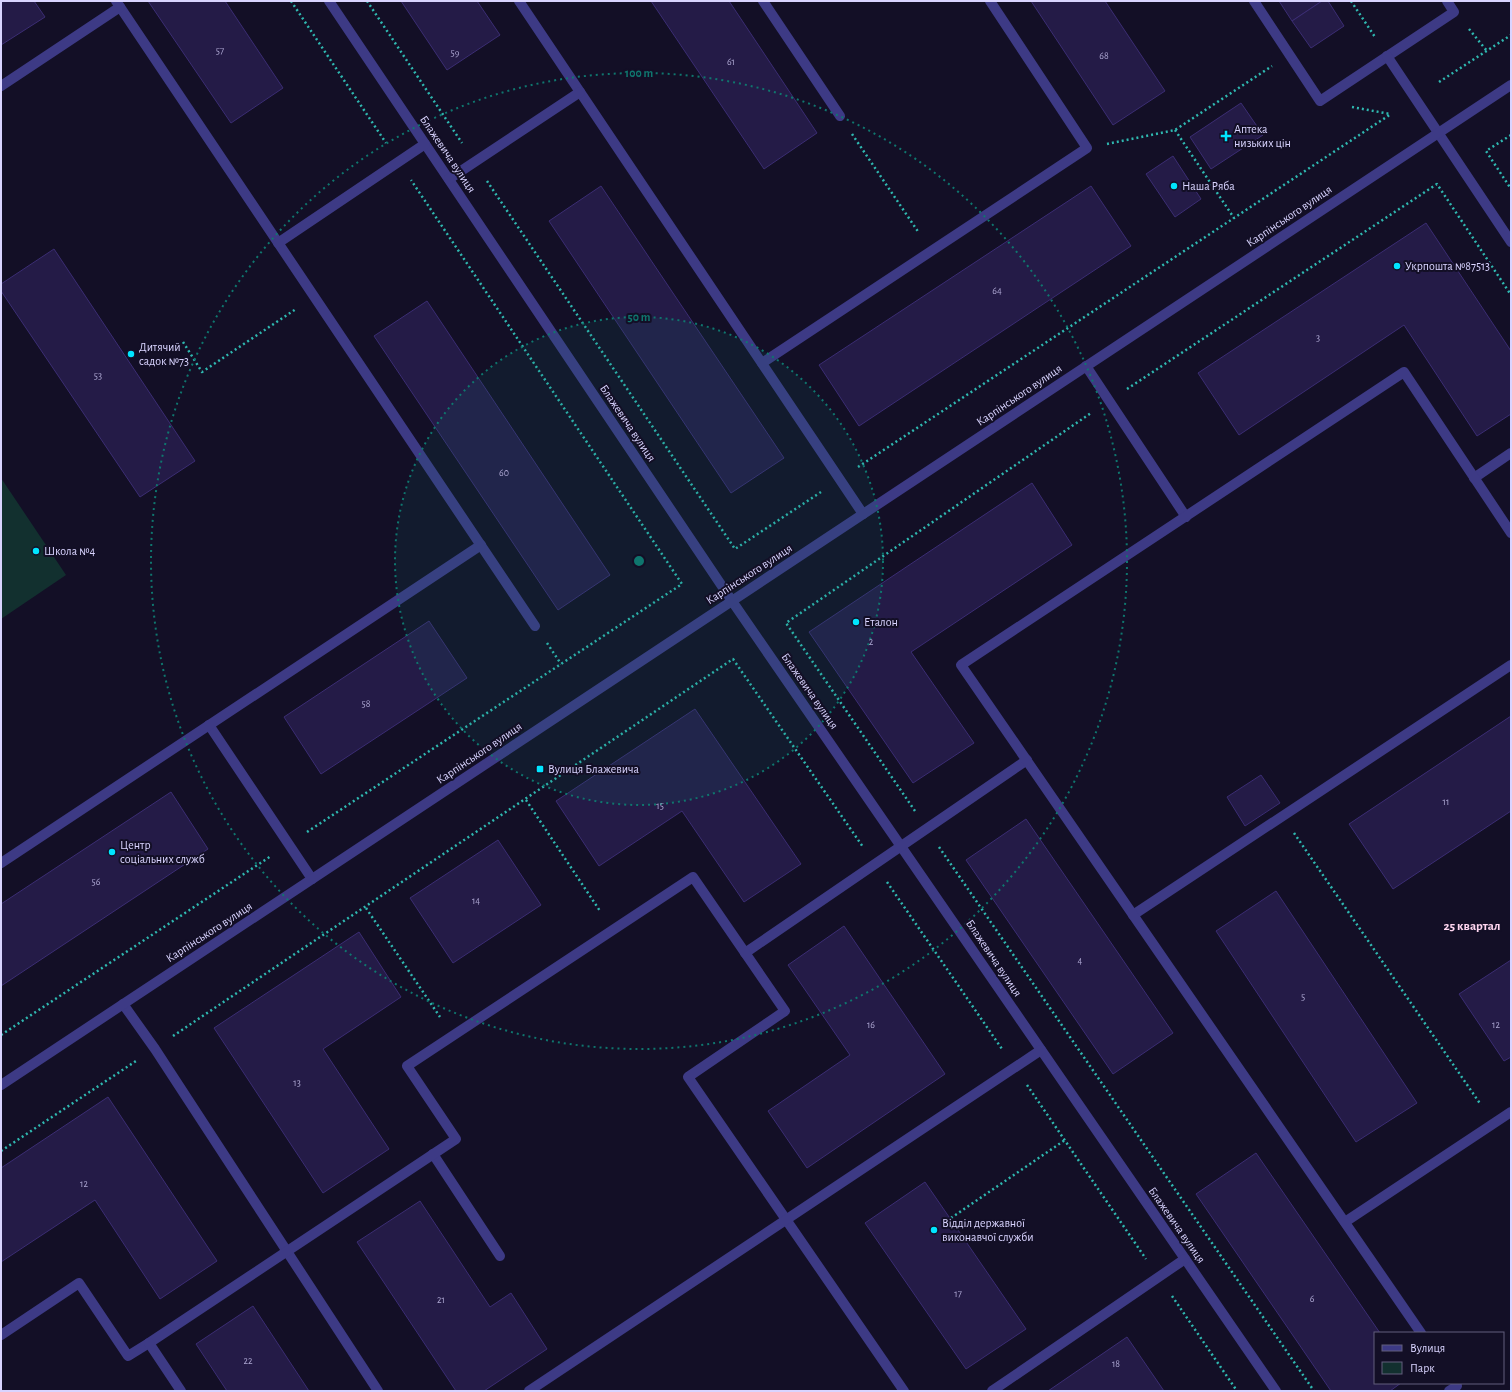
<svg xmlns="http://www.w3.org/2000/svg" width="1512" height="1392" font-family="'Alegreya Sans',sans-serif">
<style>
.green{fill:#12302f}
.building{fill:#241b47;stroke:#3b2d73}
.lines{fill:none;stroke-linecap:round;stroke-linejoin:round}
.path{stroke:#2fb8b0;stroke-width:2.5;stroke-dasharray:2 3;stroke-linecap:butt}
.minor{stroke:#3d3a85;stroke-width:10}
.ring{fill:none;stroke:#0f766e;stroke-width:2;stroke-dasharray:2 4}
.poi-dot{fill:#00e5ff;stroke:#130f26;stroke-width:1.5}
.labels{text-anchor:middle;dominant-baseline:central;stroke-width:4;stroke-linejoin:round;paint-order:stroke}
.number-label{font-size:10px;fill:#aca6d1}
.poi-label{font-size:12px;fill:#d9d4ff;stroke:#130f26;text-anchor:start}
.street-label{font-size:12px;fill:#d9d4ff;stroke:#130f26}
.neighbourhood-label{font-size:13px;font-weight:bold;fill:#ffd6f0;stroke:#130f26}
.centre{fill:#0f766e;stroke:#130f26;stroke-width:2}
.ring-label{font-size:12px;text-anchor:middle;font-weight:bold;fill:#0f766e;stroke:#130f26;stroke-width:4;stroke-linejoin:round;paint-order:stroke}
</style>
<rect width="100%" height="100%" fill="#130f26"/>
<path class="green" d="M1,478l65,97 -65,44z"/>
<g class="building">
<path d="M1,1h33l11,16 -44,28z"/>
<path d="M148,1h77l58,87 -52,35z"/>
<path d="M401,1h76l23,34 -53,35z"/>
<path d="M651,1h78l88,132 -53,36z"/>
<path d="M1031,1h74l60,90 -52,34z"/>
<path d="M1279,1h43l-30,20z"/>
<path d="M1322,1h6l16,25 -33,22 -19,-27z"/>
<path d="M1241,103l22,32 -52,34 -21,-32z"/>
<path d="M1173,156l28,43 -26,18 -29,-43z"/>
<path d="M601,186l183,272 -53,35 -182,-272z"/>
<path d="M1091,186l40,60 -272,180 -40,-61z"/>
<path d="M1426,223l85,128v63l-34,22 -73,-111 -165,110 -41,-62z"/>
<path d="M54,249l141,212 -55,36 -139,-206v-7z"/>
<path d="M427,301l183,274 -52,35 -184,-274z"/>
<path d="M1032,483l40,62 -161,107 63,91 -61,40 -104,-151z"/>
<path d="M429,621l38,57 -146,96 -37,-57z"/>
<path d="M695,709l106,155 -57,38 -62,-91 -83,55 -43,-65z"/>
<path d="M1511,716v95l-118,78 -44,-65z"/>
<path d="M1261,775l19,28 -35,23 -18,-29z"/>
<path d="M171,792l37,57 -207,137v-82z"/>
<path d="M1026,819l147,214 -60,41 -147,-214z"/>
<path d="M498,840l43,65 -88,58 -43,-65z"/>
<path d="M1276,891l141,212 -61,39 -140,-211z"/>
<path d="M844,926l101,148 -138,94 -39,-57 82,-56 -62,-90z"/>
<path d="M359,932l42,65 -78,52 66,100 -66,44 -109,-165z"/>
<path d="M1511,960v97l-7,4 -45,-67z"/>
<path d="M108,1097l109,164 -57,38 -65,-99 -94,62v-94z"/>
<path d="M1256,1153l124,180h-5v50h26l-11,8h-59l-135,-197z"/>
<path d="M925,1182l101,147 -60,40 -101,-146z"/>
<path d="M420,1201l70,106 21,-14 36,56 -63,42h-28l-99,-149z"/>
<path d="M253,1306l56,85h-82l-31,-47z"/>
<path d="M1127,1337l37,54h-116z"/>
</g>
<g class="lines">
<g class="path">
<path d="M291,1l95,142"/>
<path d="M367,1l95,142"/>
<path d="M1351,1l24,36"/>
<path d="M1469,29l18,22"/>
<path d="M1439,82l72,-47"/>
<path d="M1352,107l38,7"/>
<path d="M1175,130l59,88"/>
<path d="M852,134l67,99"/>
<path d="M1511,135l-25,16 25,38"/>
<path d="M1107,144l68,-14 97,-64"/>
<path d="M487,181l248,368 86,-57"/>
<path d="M183,342l19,30 94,-63"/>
<path d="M1127,389l310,-205 74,111"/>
<path d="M858,467l533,-353"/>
<path d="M547,643l14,21"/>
<path d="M526,800l74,111"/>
<path d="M915,811l-129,-188 305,-210"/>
<path d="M307,832l375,-248 -271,-404"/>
<path d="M1294,833l187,272"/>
<path d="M939,847l375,544"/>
<path d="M887,882l115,167"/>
<path d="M366,908l74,109"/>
<path d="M1,1035l270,-179"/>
<path d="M173,1036l560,-377 130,188"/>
<path d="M1027,1085l119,174"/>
<path d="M1,1151l135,-90"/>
<path d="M951,1218l114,-78"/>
<path d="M1172,1296l65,95"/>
</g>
<g class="minor">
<path d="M116,1l419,625"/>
<path d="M329,1l403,600 544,790"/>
<path d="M519,1l344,513"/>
<path d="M763,1l77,115"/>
<path d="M1254,1l66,100 134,-89 -7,-11"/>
<path d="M1387,56l124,186"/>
<path d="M1,86l119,-79"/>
<path d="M449,179l131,-87"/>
<path d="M278,243l147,-99"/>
<path d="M762,363l325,-215 -97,-147"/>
<path d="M1086,366l100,151"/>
<path d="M1474,478l37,-25"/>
<path d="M209,725l103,154"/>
<path d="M1,863l480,-318"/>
<path d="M1133,915l378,-250"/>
<path d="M745,953l282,-193"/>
<path d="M123,1004l32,45 223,342"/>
<path d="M1,1085l1510,-1000"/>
<path d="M433,1154l67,102"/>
<path d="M1345,1222l166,-110"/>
<path d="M1421,1333l-460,-668 443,-293 107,161"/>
<path d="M1,1335l78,-52 49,73 21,-13 307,-204 -49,-73 286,-189 92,134 -97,66 216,314"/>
<path d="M149,1343l32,48"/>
<path d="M529,1391l512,-341"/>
<path d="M992,1391l193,-132"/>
<path d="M1449,1391l8,-5"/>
</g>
</g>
<circle cx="639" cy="561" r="244" fill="#0f766e" fill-opacity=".12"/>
<g class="ring">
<circle cx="639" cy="561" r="244"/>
<circle cx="639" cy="561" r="488"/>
</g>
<g class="poi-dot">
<path d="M1224 130h4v4h4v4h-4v4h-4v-4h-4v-4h4z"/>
<circle cx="1174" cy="186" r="4"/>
<circle cx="1397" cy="266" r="4"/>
<circle cx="131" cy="354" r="4"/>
<circle cx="36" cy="551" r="4"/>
<circle cx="856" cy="622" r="4"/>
<rect x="536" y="765" width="8" height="8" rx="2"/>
<circle cx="112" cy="852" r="4"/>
<circle cx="934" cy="1230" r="4"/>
</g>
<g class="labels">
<g class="number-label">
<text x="220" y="51">57</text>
<text x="455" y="53">59</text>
<text x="1104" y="56">68</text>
<text x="731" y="62">61</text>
<text x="997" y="291">64</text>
<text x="1318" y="338">3</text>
<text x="98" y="376">53</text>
<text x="504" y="473">60</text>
<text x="871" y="642">2</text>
<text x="366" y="704">58</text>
<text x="1446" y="802">11</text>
<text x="660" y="806">15</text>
<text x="96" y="882">56</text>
<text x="476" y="901">14</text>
<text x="1080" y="961">4</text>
<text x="1303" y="997">5</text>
<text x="871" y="1025">16</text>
<text x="1496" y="1025">12</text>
<text x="297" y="1083">13</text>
<text x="84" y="1184">12</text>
<text x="958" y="1294">17</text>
<text x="1312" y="1299">6</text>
<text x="441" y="1300">21</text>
<text x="248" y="1361">22</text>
<text x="1116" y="1364">18</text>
</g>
<g class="poi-label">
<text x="1234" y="129">Аптека<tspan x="1234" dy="14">низьких цін</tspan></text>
<text x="1182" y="186">Наша Ряба</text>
<text x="1405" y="266">Укрпошта №87513</text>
<text x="139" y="347">Дитячий<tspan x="139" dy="14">садок №73</tspan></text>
<text x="44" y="551">Школа №4</text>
<text x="864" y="622">Еталон</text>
<text x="548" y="769">Вулиця Блажевича</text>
<text x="120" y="845">Центр<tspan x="120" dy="14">соціальних служб</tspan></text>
<text x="942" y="1223">Відділ державної<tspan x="942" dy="14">виконавчої служби</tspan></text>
</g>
<g class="street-label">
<text transform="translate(448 154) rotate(56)">Блажевича вулиця</text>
<text transform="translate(1289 216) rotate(-34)">Карпінського вулиця</text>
<text transform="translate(1019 395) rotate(-34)">Карпінського вулиця</text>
<text transform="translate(628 423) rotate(56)">Блажевича вулиця</text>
<text transform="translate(749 574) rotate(-33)">Карпінського вулиця</text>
<text transform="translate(810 691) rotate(55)">Блажевича вулиця</text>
<text transform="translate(479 753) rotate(-34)">Карпінського вулиця</text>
<text transform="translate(209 932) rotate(-33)">Карпінського вулиця</text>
<text transform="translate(994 958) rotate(56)">Блажевича вулиця</text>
<text transform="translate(1177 1225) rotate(55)">Блажевича вулиця</text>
</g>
<g class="neighbourhood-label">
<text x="1472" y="926">25 квартал</text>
</g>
</g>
<circle cx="639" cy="561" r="6" class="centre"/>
<g class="ring-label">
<text x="639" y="77">100 m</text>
<text x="639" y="321">50 m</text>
</g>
<rect width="1512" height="1392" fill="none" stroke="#d9d4ff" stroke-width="4"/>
<rect x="1374" y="1332" width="130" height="52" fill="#130f26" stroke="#625e7d"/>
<rect x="1382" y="1345" width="20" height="6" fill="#3d3a85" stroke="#625e7d"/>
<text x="1410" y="1352" font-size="12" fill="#d9d4ff">Вулиця</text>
<rect x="1382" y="1362" width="20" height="12" fill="#12302f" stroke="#625e7d"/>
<text x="1410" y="1372" font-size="12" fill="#d9d4ff">Парк</text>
</svg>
